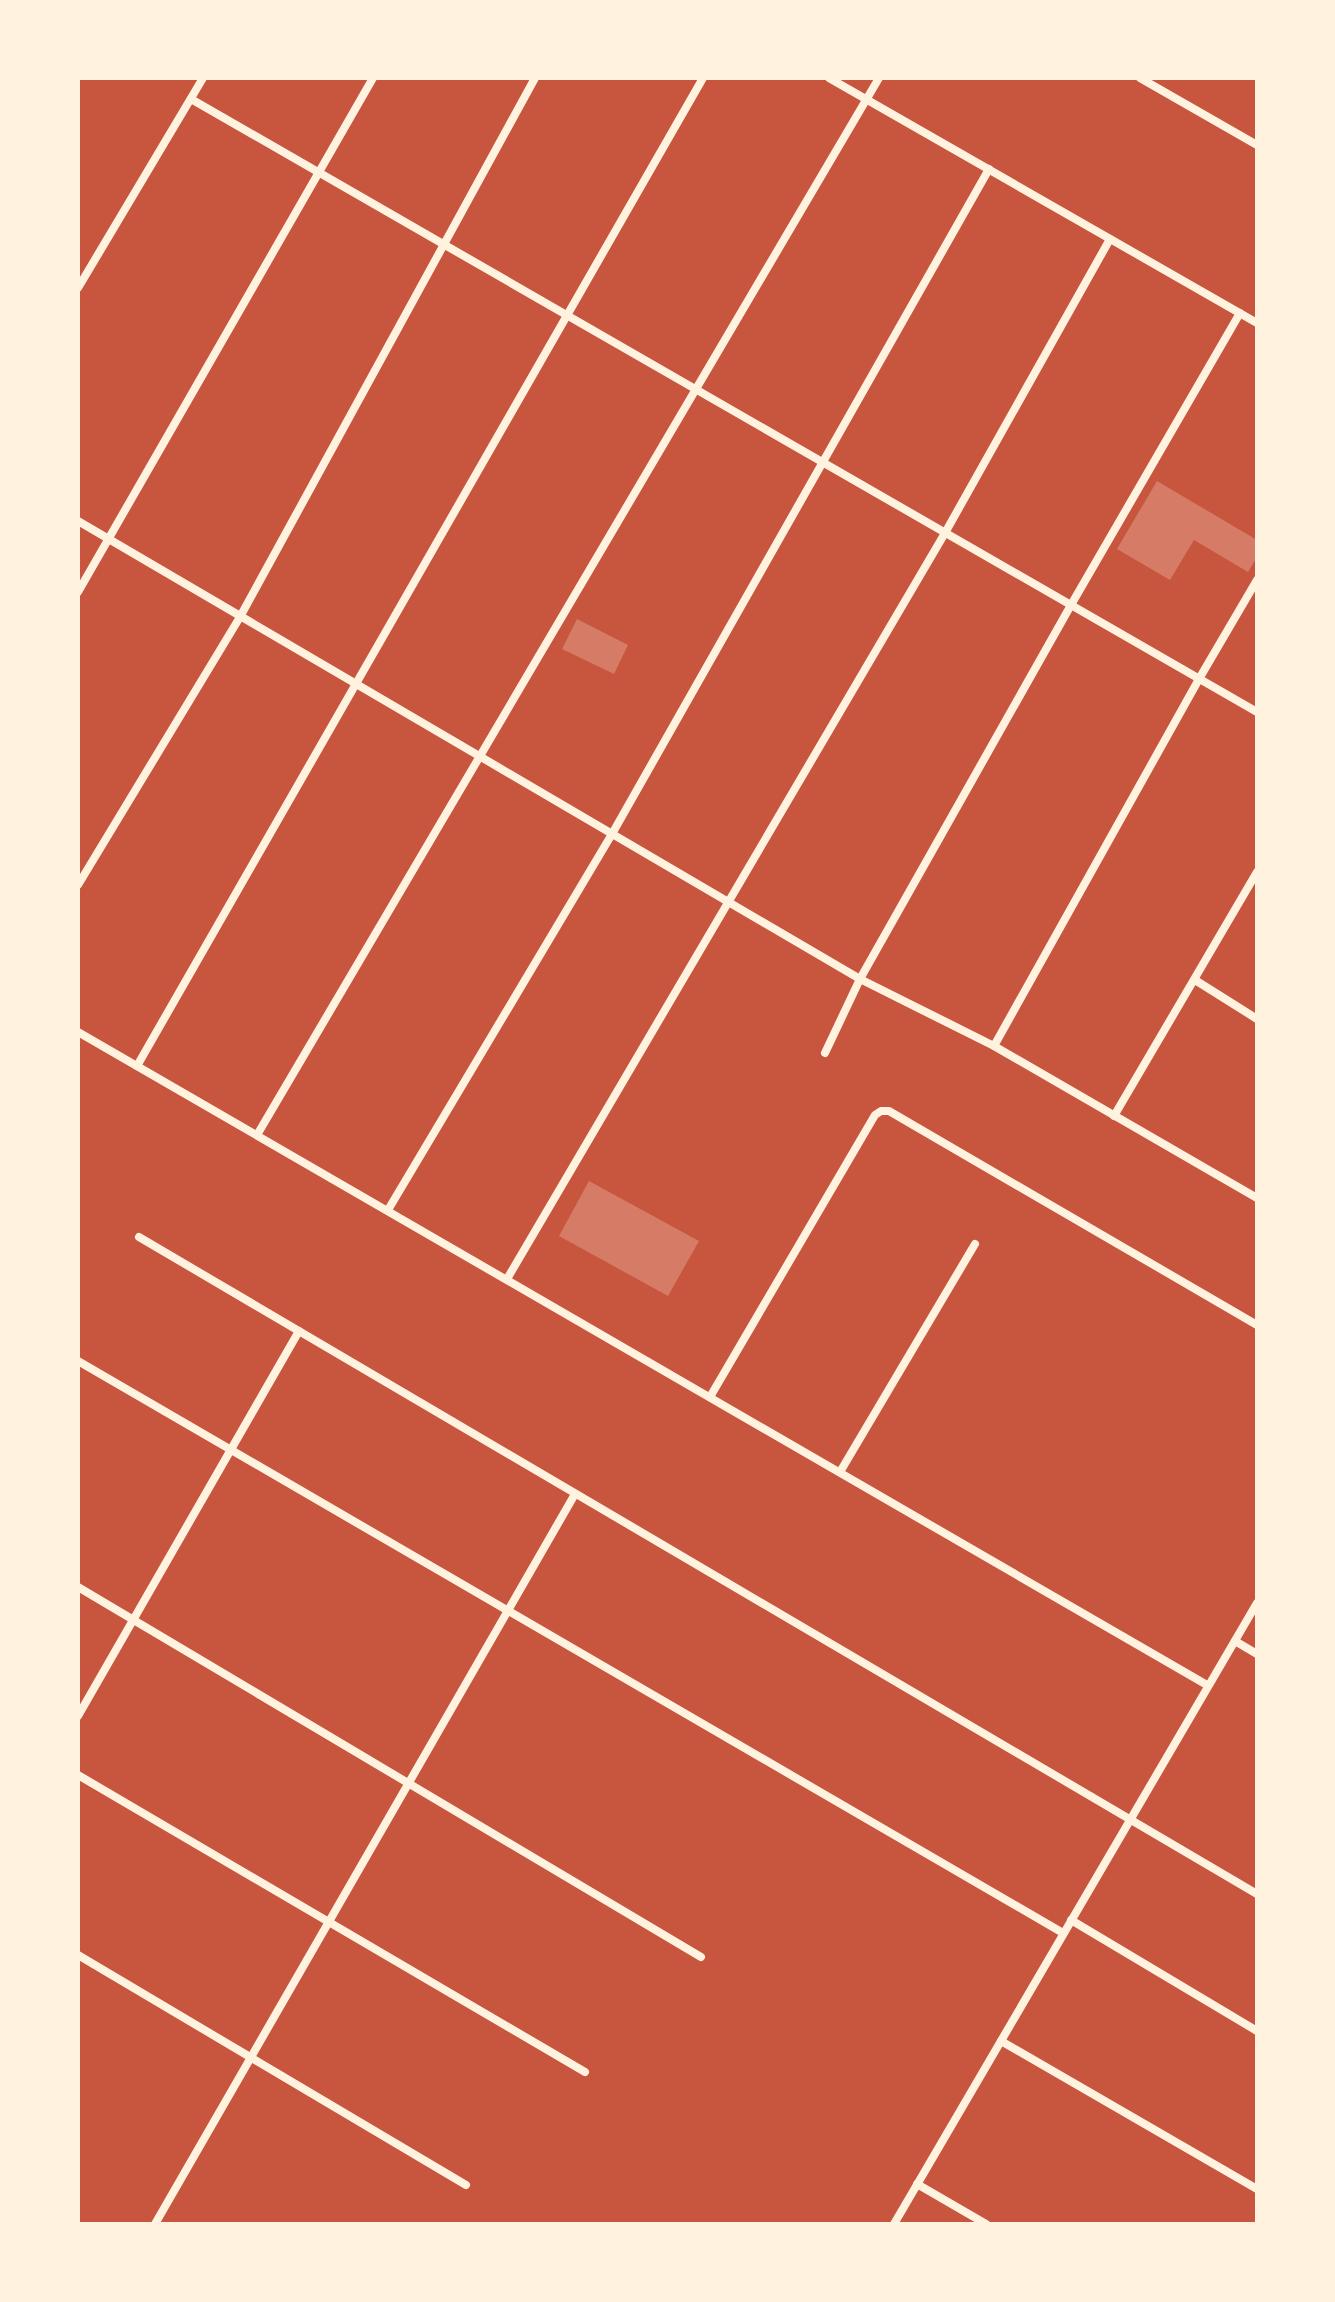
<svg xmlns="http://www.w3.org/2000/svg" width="1335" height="2302" font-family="'PT Sans',sans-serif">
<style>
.building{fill:#d67c66}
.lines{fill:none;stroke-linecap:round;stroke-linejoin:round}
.minor{stroke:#fff3e0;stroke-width:8}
</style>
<rect width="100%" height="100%" fill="#c8553d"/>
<g class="building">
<path d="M1157,481l100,59v17l-9,15 -54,-32 -24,40 -53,-31z"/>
<path d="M577,619l51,26 -14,29 -52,-25z"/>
<path d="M589,1181l110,60 -31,55 -109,-60z"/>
</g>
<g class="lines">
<g class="minor">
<path d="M829,78l428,245"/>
<path d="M1140,78l117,67"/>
<path d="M191,99l1066,613"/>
<path d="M78,288l125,-210"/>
<path d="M78,521l782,458 134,67 263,152"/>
<path d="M78,592l295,-514"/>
<path d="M78,885l162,-268 295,-539"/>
<path d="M1195,980l62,39"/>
<path d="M78,1032l1129,653"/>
<path d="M994,1046l205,-367 58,-99"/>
<path d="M825,1053l35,-74 211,-374 169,-292"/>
<path d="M137,1066l566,-988"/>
<path d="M1114,1116l143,-244"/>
<path d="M257,1135l622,-1057"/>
<path d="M388,1210l224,-376 377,-665"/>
<path d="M139,1237l1118,657"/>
<path d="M507,1279l438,-746 165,-294"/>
<path d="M78,1361l985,572"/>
<path d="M710,1397l165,-282 6,-4h8l368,214"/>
<path d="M840,1472l135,-228"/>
<path d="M78,1587l623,370"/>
<path d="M1235,1641l22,13"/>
<path d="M78,1716l221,-385"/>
<path d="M78,1775l507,297"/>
<path d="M1071,1920l186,111"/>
<path d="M78,1955l388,230"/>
<path d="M1001,2041l256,148"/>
<path d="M917,2184l69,40"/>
<path d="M155,2224l420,-730"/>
<path d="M894,2224l363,-621"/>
</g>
</g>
<rect width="1335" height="2302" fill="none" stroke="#fff3e0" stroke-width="160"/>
</svg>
